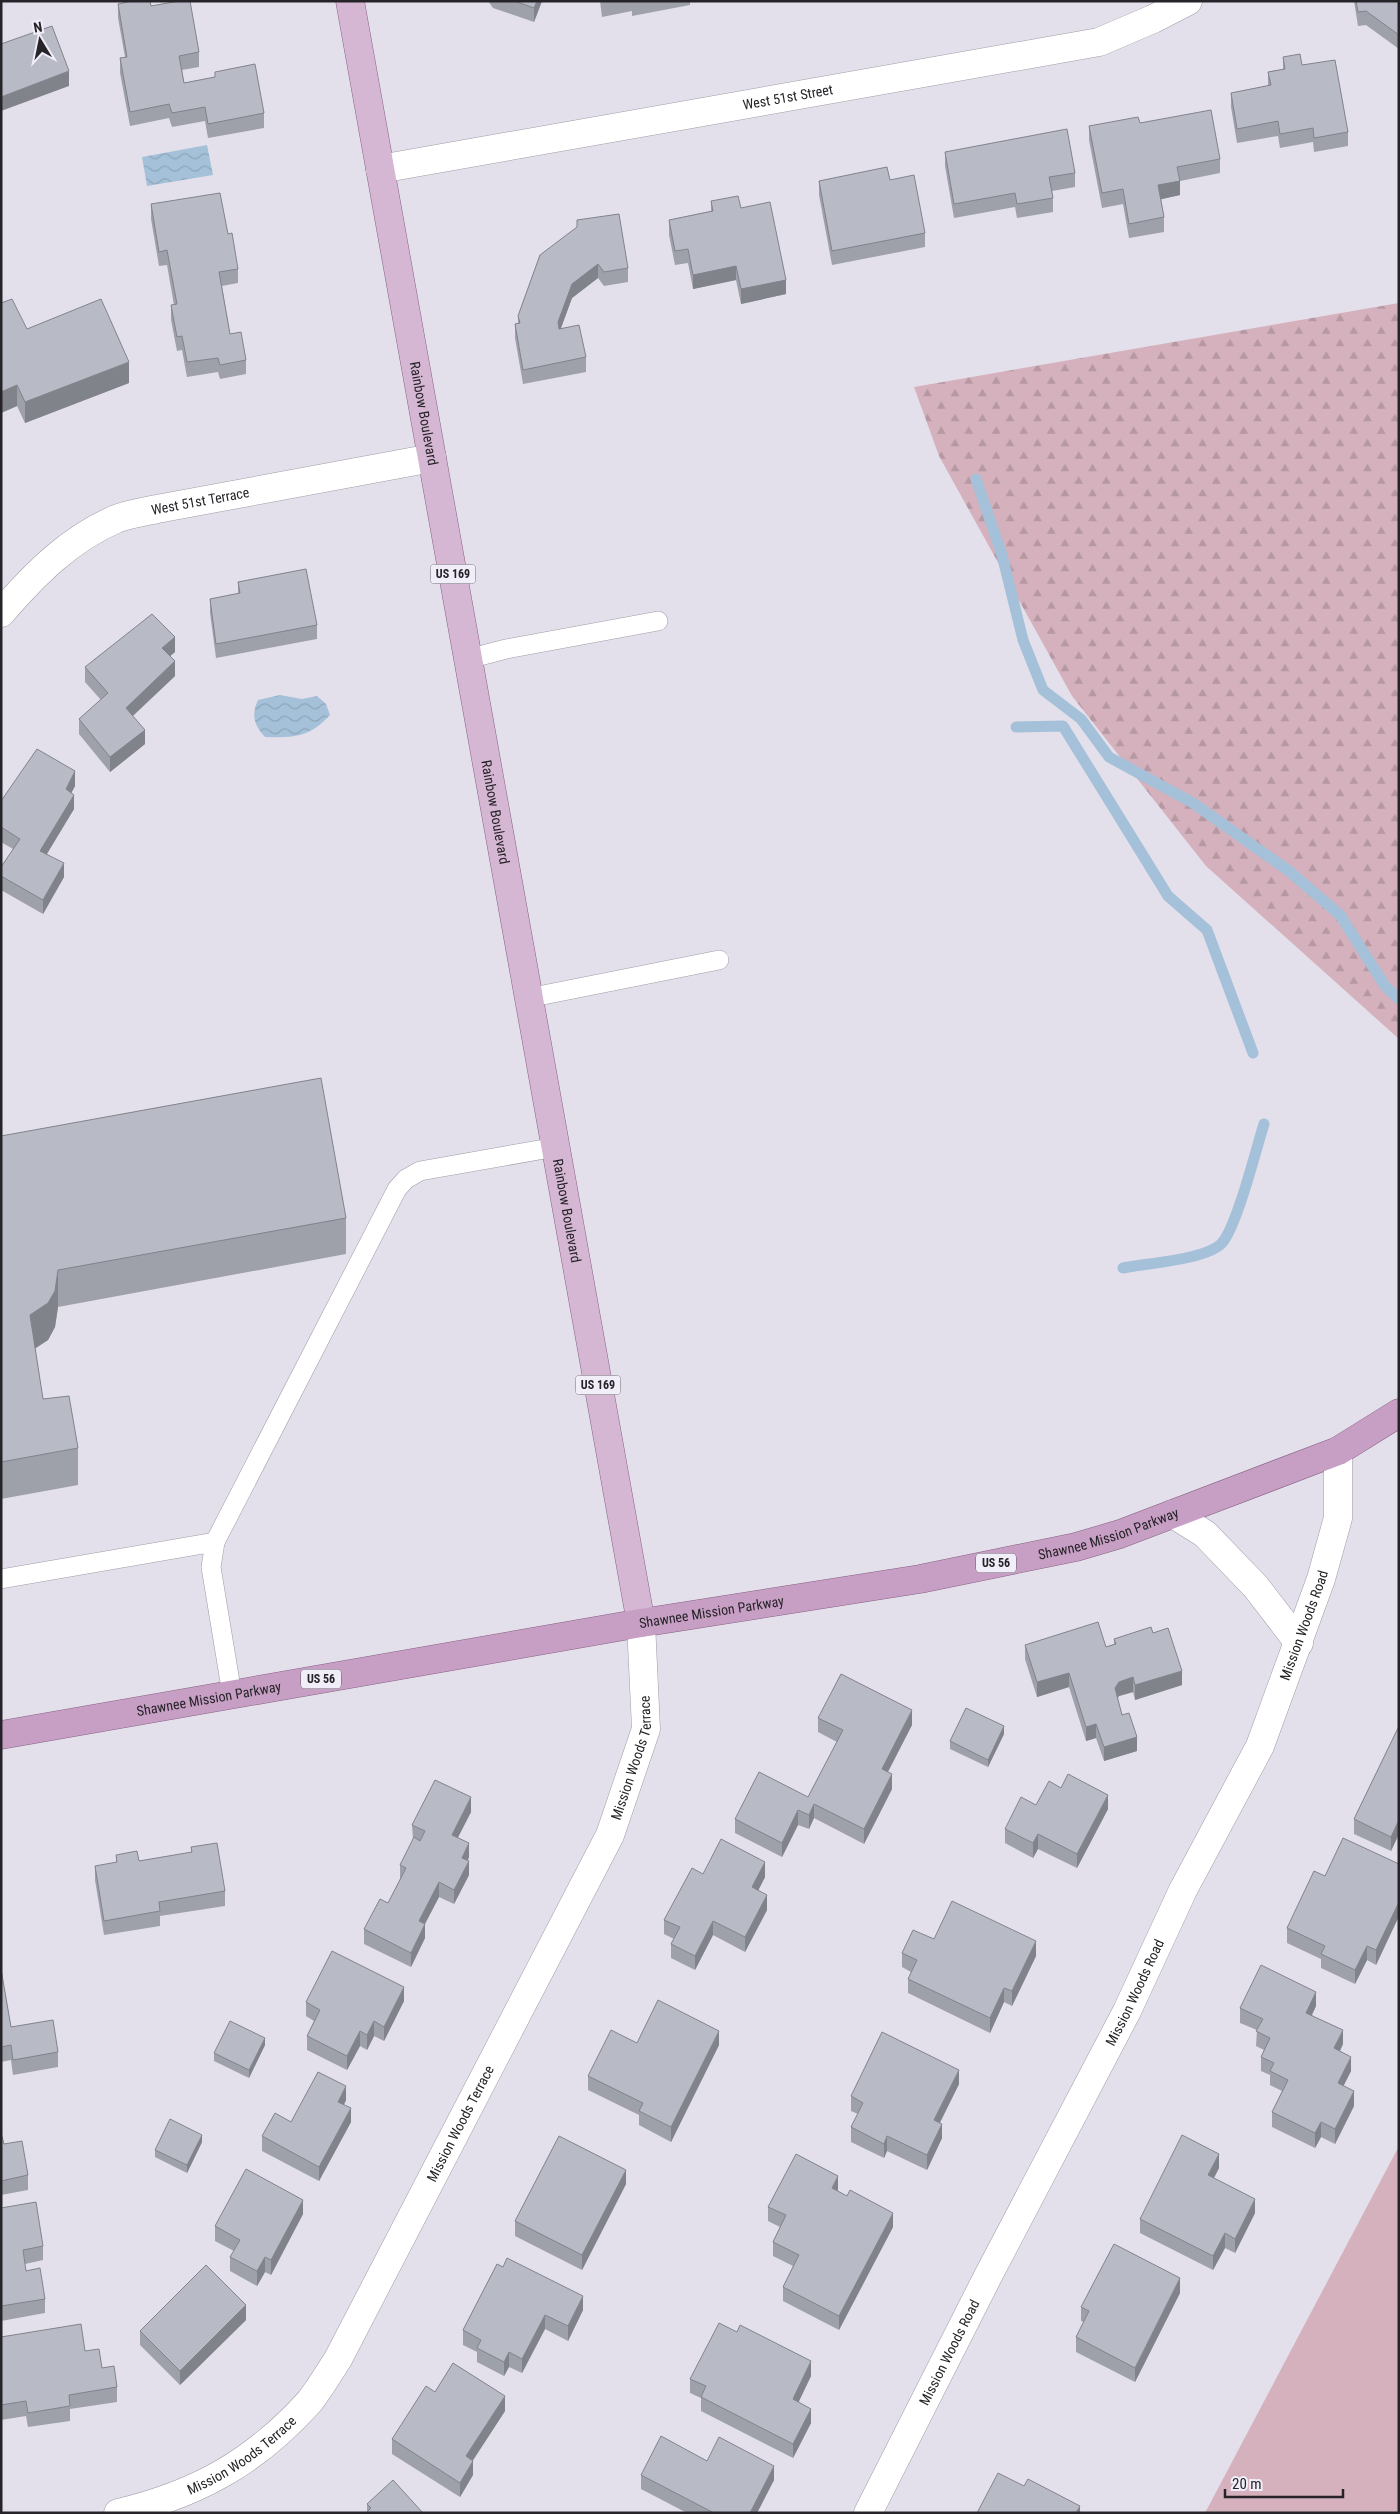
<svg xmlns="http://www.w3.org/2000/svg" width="1400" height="2514" font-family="'Roboto Condensed',sans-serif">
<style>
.green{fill:#d4b1bc}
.forest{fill:url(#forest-firs)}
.water{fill:url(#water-waves)}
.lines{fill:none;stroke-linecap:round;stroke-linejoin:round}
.stream{stroke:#a4c1d9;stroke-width:11}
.service-casing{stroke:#9f9ca6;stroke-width:20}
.minor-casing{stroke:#9f9ca6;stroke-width:29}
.primary-casing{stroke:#866384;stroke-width:29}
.trunk-casing{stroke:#866384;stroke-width:29}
.service{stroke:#fff;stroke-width:19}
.minor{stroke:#fff;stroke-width:28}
.primary{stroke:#d5b6d3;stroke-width:28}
.trunk{stroke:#c79ec4;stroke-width:28}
.wall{fill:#9ea1aa}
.shaded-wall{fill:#81838b}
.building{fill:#b8bbc6;stroke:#81838b}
.labels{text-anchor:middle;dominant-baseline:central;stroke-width:4;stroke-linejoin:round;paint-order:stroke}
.shield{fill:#f1edf9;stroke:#636067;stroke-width:1}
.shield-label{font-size:12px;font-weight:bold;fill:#262428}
.street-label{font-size:14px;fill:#262428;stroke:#f1edf9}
</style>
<defs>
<pattern id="forest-firs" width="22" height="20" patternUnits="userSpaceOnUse" patternTransform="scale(1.25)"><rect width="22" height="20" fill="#d4b1bc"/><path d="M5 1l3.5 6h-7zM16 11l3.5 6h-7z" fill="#b698a2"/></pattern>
<pattern id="water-waves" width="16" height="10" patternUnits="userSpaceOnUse" patternTransform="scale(1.25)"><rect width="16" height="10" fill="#a4c1d9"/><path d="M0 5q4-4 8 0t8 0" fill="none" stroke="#8da6ba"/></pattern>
</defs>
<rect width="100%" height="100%" fill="#e4e0eb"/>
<path class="green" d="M1399,2146v367h-194z"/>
<path class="forest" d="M1399,303v736l-193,-173 -134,-170 -133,-240 -25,-69z"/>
<g class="water">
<path d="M207,145l6,30 -66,11 -5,-29z"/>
<path d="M280,695l22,4 15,-3 9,8 4,11c-20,22 -36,23 -65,22 -11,-12 -14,-22 -7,-37z"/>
</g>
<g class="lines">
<g class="stream">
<path d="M976,479l26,76 21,85 20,50 38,29 28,38 84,46 96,68 51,44 45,71 14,13"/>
<path d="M1016,727l47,-1 105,170 39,34 46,123"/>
<path d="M1123,1268c24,-5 83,-8 99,-25 15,-17 34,-94 42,-119"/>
</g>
<g class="service-casing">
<g id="service">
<path d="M468,659l38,-10 152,-28"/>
<path d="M528,998l191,-38"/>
<path d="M215,1542l182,-353 9,-10 14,-8 136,-24"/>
<path d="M1,1579l214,-37 -4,25 21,127"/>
</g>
</g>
<g class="minor-casing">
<g id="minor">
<path id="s1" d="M380,169l719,-127 54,-23 35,-18"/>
<path id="s2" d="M1,613c33,-38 68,-74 115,-94 13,-5 27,-7 41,-10l275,-51"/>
<path d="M1173,1514l32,20 51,53 43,56"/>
<path id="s3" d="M118,2513c80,-19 137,-51 192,-112 10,-13 19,-28 28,-42l272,-524 36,-106 -5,-106"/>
<path id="s4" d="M868,2513l120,-237 139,-265 56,-121 77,-144 61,-167 17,-61v-67"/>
</g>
</g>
<g class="primary-casing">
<g id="primary">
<path id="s5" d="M350,1l291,1622"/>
</g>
</g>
<g class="trunk-casing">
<g id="trunk">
<path id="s6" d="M1,1735l640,-112 279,-44 156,-32 44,-13 218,-83 61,-38"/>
</g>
</g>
<use href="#service" class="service"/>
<use href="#minor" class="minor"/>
<use href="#primary" class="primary"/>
<use href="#trunk" class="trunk"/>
</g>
<g class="wall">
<path d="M488,1h54l-8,21 -41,-14z"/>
<path d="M600,1h90v4l-58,11v-5l-30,6z"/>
<path d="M1354,1h45v48l-33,-24 -8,1z"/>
<path d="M118,4l33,2 48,46v15l-17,3 2,13 31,-6v-5l49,41v15l-56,10 -3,-17 -33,6 -3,-9 -39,8 -10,-53v-15l5,-1 -7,-39z"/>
<path d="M1283,57l19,8 46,67v14l-34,6 -1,-10 -33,6 -2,-12 -41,7 -6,-36v-14l37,-7v-14l15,-3z"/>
<path d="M1089,126l131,33v14l-40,8v14l-19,4 3,18v15l-35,6 -6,-34 -21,4 -13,-68z"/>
<path d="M945,152l130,21v14l-23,4 1,7v14l-36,6 -2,-11 -61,11 -9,-52z"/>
<path d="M890,180l35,53v14l-93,18 -13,-70v-14z"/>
<path d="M711,201l30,7 45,86 -45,10 -5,-24 -43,9 -5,-26 -13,2 -6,-30v-15l42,-9z"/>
<path d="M151,204l77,30 10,35v14l-16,3 8,48 16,26v14l-26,5 -2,-7 -31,5 -5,-27 -5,1 -6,-31v-15h3l-7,-40 -8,1 -8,-47z"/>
<path d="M540,255l88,13v14l-24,4 -6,-8 -26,20 -11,30 25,29v15l-63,12 -8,-46v-14l3,-1v-7z"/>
<path d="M1,303l26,26 102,54 -104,40 -8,-17 -16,7z"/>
<path d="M238,582l79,43v14l-101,19 -6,-45v-14l28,-5z"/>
<path d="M175,652l-5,4 5,20 -42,40 12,28 -35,28 -31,-38v-15l22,-19 -16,-18v-15z"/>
<path d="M75,786l-4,7 3,16 -27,45 17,23 -21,37 -42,-24v-23l12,-18 -12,-7v-41z"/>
<path d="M1,1136l345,82v36l-288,53 -3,20 -7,13 -13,8 8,51 35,49v37l-77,14z"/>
<path d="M1153,1633l29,52 -47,15 -2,-8 -14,4 -2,2 5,17 15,36 -33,10 -8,-23 -10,3 -17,-54 -32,10 -12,-38v-14l81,2 8,-3v-5z"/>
<path d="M818,1718l94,7 -24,47 4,17 -28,55 -50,-26 -5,11 -11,-4 -16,32 -47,-24v-14l73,-22 29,-55 -19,-10z"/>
<path d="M1399,1726v111l-1,-1 -7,15 -37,-17v-15z"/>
<path d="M1004,1734l-16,33 -38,-18v-8z"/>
<path d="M1061,1788l47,21 -31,59 -39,-19 -5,9 -28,-15v-14z"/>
<path d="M471,1812l-13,25 11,20 -1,3 1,15 -15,29 -15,-7 -14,27v14l-14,29 -47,-23v-15l24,-26 12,-23v-15l13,-25 -1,-15z"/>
<path d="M191,1847l34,44v15l-65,10v10l-56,9 -9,-55v-14l21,-3v-8l23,6 52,-8z"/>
<path d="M1399,1864v52l-23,49 -9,-5 -12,24 -34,-16v-9l-34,-16v-15l38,-52z"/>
<path d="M703,1874l62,3 -7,14 9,19 -22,42 -32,-17 -18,35 -24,-12v-14l3,-5 -10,-5v-14z"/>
<path d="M934,1939l102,17 -24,50 -8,-4 -14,31 -82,-40v-14l3,-7 -9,-5v-14z"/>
<path d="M1,1969l10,58 47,25v15l-45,8 -2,-15 -10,2z"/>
<path d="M404,2001l-20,40 -10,-5 -7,14 -7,-4 -13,24 -40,-20v-14l7,-15 -8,-5v-14z"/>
<path d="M1316,2006l-4,9 31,29 -3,7 11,20 -8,15 11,20 -19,38 -14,-7 -6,11 -43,-21v-15l10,-21 -12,-6v-10l-9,-4v-14l3,-7 -8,-4 1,-16 -17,-7v-15z"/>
<path d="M637,2043l82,2 -48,97 -32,-17v-10l-51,-25v-14z"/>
<path d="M265,2045l-16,33 -35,-17v-8z"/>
<path d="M959,2084l-19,39 2,15 -15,32 -40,-19 -3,7 -33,-16v-15l7,-13 -7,-3v-15z"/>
<path d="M346,2100l-2,5 7,17 -32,59 -57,-30v-15l29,-14z"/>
<path d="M1,2133l3,11 24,31v15l-27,5z"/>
<path d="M202,2142l-15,31 -32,-16v-7z"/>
<path d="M1219,2168l-5,10 41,35 -20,40 -10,-5 -12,22 -73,-37v-14z"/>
<path d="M626,2184l-44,86 -67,-34v-15z"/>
<path d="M838,2190v1l55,36 -54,103 -56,-29v-14l10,-21 -20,-10v-14l7,-15 -12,-6v-14z"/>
<path d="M1,2208l42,38v14l-18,4 1,7 19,28v14l-44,8z"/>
<path d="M303,2214l-32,61 -6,-3 -8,14 -27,-15v-14l4,-6 -19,-10v-15z"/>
<path d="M497,2264l86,46 -15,31 -23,-12 -23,44 -13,-6 -5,9 -27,-14v-10l-14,-7v-15z"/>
<path d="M1180,2293l-45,89 -59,-30v-15l8,-15 -3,-1v-14z"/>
<path d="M246,2320l-66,65 -40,-40v-14z"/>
<path d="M1,2337l84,14 17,17 15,19v15l-47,7v12l-42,6 -2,-11 -25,4z"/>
<path d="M811,2376l-13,26 13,21 -18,35 -92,-47v-13l-11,-5v-14z"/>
<path d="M435,2392l70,19 -32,49v15l-13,22 -68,-43v-15z"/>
<path d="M707,2461l67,19 -17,33h-70l-46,-24v-14z"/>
<path d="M367,2504l56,9 -56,-1z"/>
</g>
<g class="shaded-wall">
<path d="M537,1h5l-8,21v-14z"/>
<path d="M69,71v15l-68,25v-14z"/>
<path d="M1180,181v14l-22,5v-15z"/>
<path d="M598,264v14l-26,20 -14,38v-14l14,-38z"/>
<path d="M736,266v14l-43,9v-14z"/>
<path d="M786,280v14l-45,10v-15z"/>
<path d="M129,362v21l-104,40v-21z"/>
<path d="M17,385v21l-16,7v-21z"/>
<path d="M175,637v15l-13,11v-15z"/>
<path d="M175,661v15l-49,46v-14z"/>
<path d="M145,730v14l-35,28v-15z"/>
<path d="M75,771v15l-9,17v-14z"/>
<path d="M74,795v14l-34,56v-14z"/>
<path d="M64,863v14l-21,37v-14z"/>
<path d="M58,1270v37l-3,20 -7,13 -18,12v-37z"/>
<path d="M1182,1671v14l-47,15v-15z"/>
<path d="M1069,1673v14l-32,10v-15z"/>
<path d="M1133,1677v15l-14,4 -4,7v-15l4,-6z"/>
<path d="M912,1710v15l-30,58v-14z"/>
<path d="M1096,1724v14l-10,3v-14z"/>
<path d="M1004,1726v8l-16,33v-7z"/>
<path d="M1137,1737v14l-33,10v-14z"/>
<path d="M892,1774v15l-28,55v-15z"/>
<path d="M1108,1795v14l-31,59v-14z"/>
<path d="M471,1797v15l-19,37v-14z"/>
<path d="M814,1804v14l-5,11v-14z"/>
<path d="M798,1810v15l-16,32v-14z"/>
<path d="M1398,1822v14l-7,15v-14z"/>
<path d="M1038,1834v15l-5,9v-15z"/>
<path d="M469,1843v14l-7,15v-14z"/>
<path d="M469,1861v14l-15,29v-14z"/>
<path d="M765,1862v15l-13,25v-15z"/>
<path d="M439,1882v15l-20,38v-14z"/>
<path d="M767,1895v15l-22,42v-15z"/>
<path d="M1399,1902v14l-23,49v-15z"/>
<path d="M713,1921v14l-18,35v-14z"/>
<path d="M425,1924v14l-14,29v-14z"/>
<path d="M1036,1941v15l-24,50v-15z"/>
<path d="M1367,1946v14l-12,24v-14z"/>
<path d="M404,1987v14l-20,40v-14z"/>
<path d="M1004,1988v14l-14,31v-15z"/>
<path d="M1316,1992v14l-10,21v-14z"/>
<path d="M374,2021v15l-7,14v-15z"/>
<path d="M1343,2030v14l-9,19v-15z"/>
<path d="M360,2031v15l-13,24v-14z"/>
<path d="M719,2031v14l-48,97v-15z"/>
<path d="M265,2038v7l-16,33v-8z"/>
<path d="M1351,2057v14l-13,26v-14z"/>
<path d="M959,2070v14l-25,50v-14z"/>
<path d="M346,2086v14l-8,16v-14z"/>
<path d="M1354,2091v15l-19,38v-15z"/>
<path d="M351,2108v14l-32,59v-14z"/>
<path d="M1321,2122v15l-6,11v-15z"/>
<path d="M942,2124v14l-15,32v-15z"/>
<path d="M202,2135v7l-15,31v-8z"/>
<path d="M887,2136v15l-3,7v-14z"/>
<path d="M1219,2154v14l-11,21v-14z"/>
<path d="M626,2170v14l-44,86v-15z"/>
<path d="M838,2176v14l-6,12v-14z"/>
<path d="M1255,2199v14l-20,40v-14z"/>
<path d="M303,2200v14l-32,61v-15z"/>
<path d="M893,2213v14l-54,103v-14z"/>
<path d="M1225,2233v15l-12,22v-14z"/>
<path d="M265,2257v15l-8,14v-15z"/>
<path d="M1180,2278v15l-45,89v-14z"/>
<path d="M583,2296v14l-15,31v-15z"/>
<path d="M246,2305v15l-66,65v-14z"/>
<path d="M545,2315v14l-23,44v-14z"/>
<path d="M509,2352v15l-5,9v-14z"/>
<path d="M811,2361v15l-18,38v-15z"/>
<path d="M505,2396v15l-39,60v-15z"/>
<path d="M811,2409v14l-18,35v-14z"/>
<path d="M473,2461v14l-13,22v-14z"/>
<path d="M774,2466v14l-17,33h-7z"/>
<path d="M1080,2506v7h-4z"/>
</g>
<g class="building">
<path d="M132,1h18l1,5 28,-5h11l9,51 -20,4 5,27 31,-6v-5l40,-8 9,49 -56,11 -3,-17 -33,6 -3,-9 -39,8 -10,-54 7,-1 -9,-53z"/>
<path d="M515,1h22l-3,7z"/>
<path d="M1356,1h43v34l-33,-24 -8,1z"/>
<path d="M52,26l17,45 -68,26v-53z"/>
<path d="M1300,54l2,11 33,-5 13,72 -34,6 -1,-10 -33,6 -2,-13 -41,8 -6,-36 40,-8 -3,-13 17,-3 -2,-12z"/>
<path d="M1211,110l9,49 -43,8 3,14 -22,4 6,32 -35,7 -6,-35 -21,4 -13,-67 49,-9 2,6z"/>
<path d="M1067,129l8,44 -26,4 4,21 -36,6 -2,-11 -61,11 -9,-52z"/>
<path d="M887,167l3,13 24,-5 11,58 -93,18 -13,-70z"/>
<path d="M220,193l8,41 4,-1 6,36 -19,3 11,62 11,-2 5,28 -26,5 -2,-7 -31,4 -5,-26 -5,1 -6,-32 6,-1 -10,-54 -8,2 -8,-48z"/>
<path d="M738,196l3,12 29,-6 16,78 -45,9 -5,-23 -43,9 -5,-26 -13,2 -6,-31 44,-9 -2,-10z"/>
<path d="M619,214l9,54 -24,4 -6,-8 -26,20 -14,38 1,7 20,-4 7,32 -63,13 -8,-46 5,-1 -2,-7 22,-61 37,-28v-7z"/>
<path d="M12,299l15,30 74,-30 28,63 -104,40 -8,-17 -16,7v-89z"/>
<path d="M306,569l11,56 -101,19 -6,-45 30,-6 -2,-11z"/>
<path d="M152,614l23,23 -13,11 13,13 -49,47 19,22 -35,27 -31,-38 29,-26 -23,-26z"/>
<path d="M37,749l38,22 -9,18 8,6 -34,56 24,12 -21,37 -42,-24v-9l19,-28 -19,-12v-26z"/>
<path d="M321,1078l25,140 -288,52 -3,21 -7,12 -18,12 13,84 26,-3 9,52 -77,14v-326z"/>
<path d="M1098,1622l8,25 10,-3 -2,-5 37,-12 2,6 15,-5 14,43 -47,14 -2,-8 -14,5 -4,6 7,27 7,-2 8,24 -33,10 -8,-23 -10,3 -17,-54 -32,9 -12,-37z"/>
<path d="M841,1674l71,36 -30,59 10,5 -28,55 -50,-25 -5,11 -11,-5 -16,33 -47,-24 24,-47 49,25 35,-67 -25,-12z"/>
<path d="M966,1708l38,18 -16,34 -38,-19z"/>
<path d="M1399,1726v96h-1l-7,15 -37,-18z"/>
<path d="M1068,1774l40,21 -31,59 -39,-20 -5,9 -28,-14 16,-32 15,8 13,-24 12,7z"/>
<path d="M435,1780l36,17 -19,38 17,8 -7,15 7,3 -15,29 -15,-8 -20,39 6,3 -14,29 -47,-24 16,-30 8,4 18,-35 -6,-3 14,-28 6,4 5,-10 -13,-6z"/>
<path d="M1343,1838l56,26v38l-23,48 -9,-4 -12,24 -34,-16 4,-8 -38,-18 27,-57 11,5z"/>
<path d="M721,1839l44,23 -13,25 15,8 -22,42 -32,-16 -18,35 -24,-12 9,-17 -16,-7 28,-52 11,6z"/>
<path d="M217,1843l8,48 -66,11 1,9 -56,10 -9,-55 22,-4 -1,-7 21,-4 2,10 53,-9 -1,-5z"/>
<path d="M952,1901l84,40 -24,50 -8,-3 -14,30 -82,-39 9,-19 -15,-7 11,-23 21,9z"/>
<path d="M332,1951l72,36 -20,40 -10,-6 -7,14 -7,-4 -13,25 -40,-20 13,-26 -14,-8z"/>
<path d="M1261,1965l55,27 -10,21 37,17 -9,18 17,9 -13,26 16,8 -19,38 -14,-7 -6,11 -43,-21 16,-32 -18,-9 4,-8 -13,-6 9,-19 -14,-7 7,-12 -23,-11z"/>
<path d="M1,1969l10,58 42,-7 5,32 -45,8 -2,-15 -10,2z"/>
<path d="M658,2000l61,31 -48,96 -32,-16 4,-8 -55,-27 23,-46 26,13z"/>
<path d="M230,2021l35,17 -16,32 -35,-17z"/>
<path d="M882,2032l77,38 -25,50 8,4 -15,31 -40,-19 -3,8 -33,-17 12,-24 -12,-7z"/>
<path d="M318,2072l28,14 -8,16 13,6 -32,59 -57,-31 13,-23 16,9z"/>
<path d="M170,2119l32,16 -15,30 -32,-15z"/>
<path d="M1,2133l3,11 18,-3 6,34 -27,6z"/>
<path d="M1182,2135l37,19 -11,21 47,24 -20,40 -10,-6 -12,23 -73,-37z"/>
<path d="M559,2136l67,34 -44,85 -67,-34z"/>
<path d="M796,2154l42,22 -6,12 15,8 3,-6 43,23 -54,103 -56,-29 16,-32 -26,-13 13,-27 -18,-8z"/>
<path d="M246,2169l57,31 -32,60 -6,-3 -8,14 -27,-14 10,-17 -25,-14z"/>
<path d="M36,2202l7,44 -20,4 3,21 14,-3 5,31 -44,7v-98z"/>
<path d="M1114,2244l66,34 -45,90 -59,-31 13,-26 -8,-4z"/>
<path d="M507,2258l76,38 -15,30 -23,-11 -23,44 -13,-7 -5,10 -27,-14 4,-8 -18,-10 34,-66 6,3z"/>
<path d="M206,2265l40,40 -66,66 -40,-40z"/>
<path d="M719,2323l18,9 3,-7 71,36 -18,38 18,10 -18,35 -92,-47 5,-11 -16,-7z"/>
<path d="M81,2324l4,27 14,-2 3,19 12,-2 3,21 -48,8 1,11 -42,7 -2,-12 -25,4v-68z"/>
<path d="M453,2363l52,33 -39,60 7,5 -13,22 -68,-44 34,-53 9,6z"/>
<path d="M661,2436l46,25 12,-24 55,29 -24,47h-36l-73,-38z"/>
<path d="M998,2473l26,13 4,-7 52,27 -4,7h-99z"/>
<path d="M393,2480l30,33h-57l5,-5 -4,-4z"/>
</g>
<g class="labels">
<g class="shield">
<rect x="430.5" y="564.5" width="45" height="19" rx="4"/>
<rect x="575.5" y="1375.5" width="45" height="19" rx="4"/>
<rect x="976" y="1553.5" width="40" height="19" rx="4"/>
<rect x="301" y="1669.5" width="40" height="19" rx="4"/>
</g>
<g class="shield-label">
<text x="453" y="574">US 169</text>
<text x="598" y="1385">US 169</text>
<text x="996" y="1563">US 56</text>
<text x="321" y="1679">US 56</text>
</g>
<g class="street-label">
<text stroke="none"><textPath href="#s1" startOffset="414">West 51st Street</textPath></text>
<text stroke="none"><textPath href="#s5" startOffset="419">Rainbow Boulevard</textPath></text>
<text stroke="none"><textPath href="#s2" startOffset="236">West 51st Terrace</textPath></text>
<text stroke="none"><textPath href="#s5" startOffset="824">Rainbow Boulevard</textPath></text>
<text stroke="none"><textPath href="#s5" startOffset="1229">Rainbow Boulevard</textPath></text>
<text stroke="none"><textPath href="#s6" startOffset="1126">Shawnee Mission Parkway</textPath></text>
<text stroke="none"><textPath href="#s6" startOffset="721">Shawnee Mission Parkway</textPath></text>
<text stroke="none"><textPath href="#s4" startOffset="990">Mission Woods Road</textPath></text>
<text stroke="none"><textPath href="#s6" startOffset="211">Shawnee Mission Parkway</textPath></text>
<text stroke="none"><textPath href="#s3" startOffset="948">Mission Woods Terrace</textPath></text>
<text stroke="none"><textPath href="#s4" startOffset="585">Mission Woods Road</textPath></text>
<text stroke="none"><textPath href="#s3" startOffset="542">Mission Woods Terrace</textPath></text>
<text stroke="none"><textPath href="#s4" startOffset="180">Mission Woods Road</textPath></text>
<text stroke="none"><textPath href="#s3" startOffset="138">Mission Woods Terrace</textPath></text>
</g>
</g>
<rect width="1400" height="2514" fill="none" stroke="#262428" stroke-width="5"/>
<g transform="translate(40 40) rotate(350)" stroke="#f1edf9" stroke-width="4" paint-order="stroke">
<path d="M0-4L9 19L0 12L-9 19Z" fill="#262428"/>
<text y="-8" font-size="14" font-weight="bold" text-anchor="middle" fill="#262428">N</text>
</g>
<path d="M1225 2489v8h118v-8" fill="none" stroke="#262428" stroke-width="2.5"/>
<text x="1232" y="2489" font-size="15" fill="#262428" stroke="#f1edf9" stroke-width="4" paint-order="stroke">20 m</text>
</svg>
